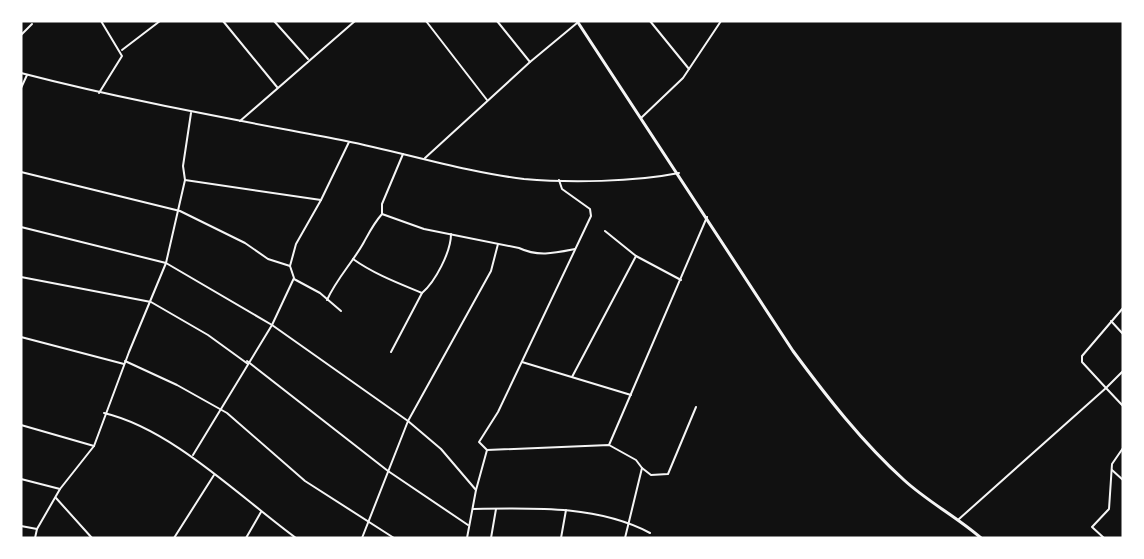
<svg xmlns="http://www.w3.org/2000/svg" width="1144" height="559" font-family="'Work Sans',sans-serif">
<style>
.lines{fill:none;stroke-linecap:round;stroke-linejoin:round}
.minor{stroke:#f5f5f5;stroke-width:2}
.tertiary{stroke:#f5f5f5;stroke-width:2}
.primary{stroke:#f5f5f5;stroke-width:3}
</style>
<rect width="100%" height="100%" fill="#111"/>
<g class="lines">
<g class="minor">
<path d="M223,21l54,66"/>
<path d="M274,21l34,38"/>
<path d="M426,21l61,79"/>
<path d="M497,21l33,41"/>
<path d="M650,21l39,48"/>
<path d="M21,35l11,-11"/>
<path d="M122,50l38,-29"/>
<path d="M21,88l6,-13"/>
<path d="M99,93l23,-37 -21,-35"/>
<path d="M641,118l42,-40 38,-57"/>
<path d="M240,121l115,-100"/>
<path d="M425,158l105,-96 47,-39"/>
<path d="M21,172l159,39 65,32 23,16 22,7"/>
<path d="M185,180l136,20"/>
<path d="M559,180l3,9 28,20 1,7 -93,196 -19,30 8,8 122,-5 27,15 6,8 -17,70"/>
<path d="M382,214l42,15 95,19c19,9 36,5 56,1"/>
<path d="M21,227l145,36 106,62 136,96 33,28 35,41"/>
<path d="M605,231l31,25 45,24"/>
<path d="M353,259c21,15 45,24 69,34"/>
<path d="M21,277l130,25 57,33 40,29"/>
<path d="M294,279l26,14 21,18"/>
<path d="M327,300c10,-22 26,-38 37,-58 6,-11 10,-19 18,-28v-10l21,-50"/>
<path d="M1123,308l-41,48v6l24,26 17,-17"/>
<path d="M1111,321l12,13"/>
<path d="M21,337l103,27"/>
<path d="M391,352l31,-59c13,-11 29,-41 29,-59"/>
<path d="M125,361l52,24 50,28 78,68 89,57"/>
<path d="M247,361l141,110 80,54"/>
<path d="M522,362l109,33"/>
<path d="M572,377l64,-121"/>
<path d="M104,413c68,16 136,84 192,125"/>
<path d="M21,425l73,21"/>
<path d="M609,445l98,-228"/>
<path d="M193,455l79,-130 22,-47 -4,-12 6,-22 25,-44 28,-58"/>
<path d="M642,468l9,7 17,-1 28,-67"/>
<path d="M1112,470l11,10"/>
<path d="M21,479l39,10"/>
<path d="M56,498l36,40"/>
<path d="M473,509c59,-1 124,-4 177,24"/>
<path d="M959,519l147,-131 17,18"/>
<path d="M21,526l16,3"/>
<path d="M35,538l2,-9 23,-40 34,-43 35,-94 37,-89 19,-83 -2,-14 8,-53"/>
<path d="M174,538l40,-63"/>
<path d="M246,538l15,-26"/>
<path d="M362,538l46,-117 83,-150 7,-27"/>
<path d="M467,538l9,-48 11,-40"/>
<path d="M491,538l5,-29"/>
<path d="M561,538l5,-28"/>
<path d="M1104,538l-12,-11 17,-18 3,-45 11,-16"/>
</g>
<path class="tertiary" d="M21,73c108,28 216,47 325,68 59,12 119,31 178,38 45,4 110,3 155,-6"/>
<path class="primary" d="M577,21l216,330c34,46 69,91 111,129 24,22 53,37 77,58"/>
</g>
<rect width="1144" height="559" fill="none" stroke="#ffffff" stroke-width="45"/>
</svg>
